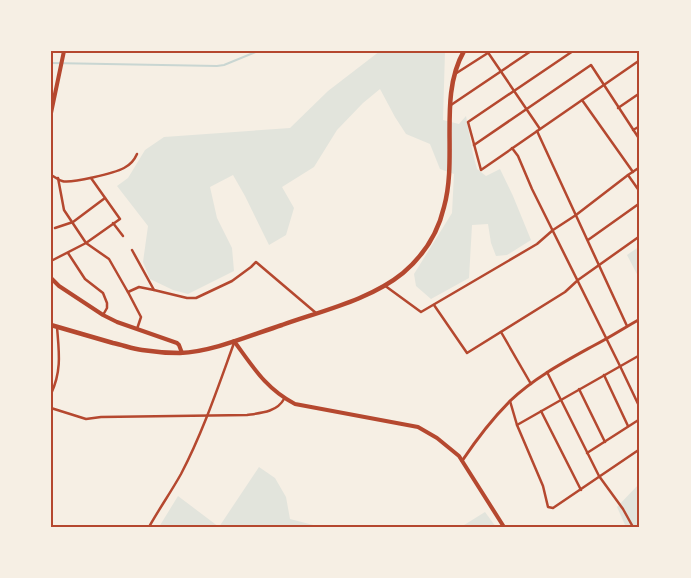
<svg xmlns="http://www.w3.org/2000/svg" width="691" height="578" font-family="Roboto,sans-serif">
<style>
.green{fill:#e2e4dc}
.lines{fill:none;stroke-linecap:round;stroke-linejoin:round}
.stream{stroke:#c9d6d2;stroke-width:2}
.minor{stroke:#b5482f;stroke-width:2.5}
.tertiary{stroke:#b5482f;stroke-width:3}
.primary{stroke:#b5482f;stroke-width:4}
.trunk{stroke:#b5482f;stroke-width:4.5}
.neatline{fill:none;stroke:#b5482f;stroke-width:2}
</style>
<rect width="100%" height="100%" fill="#f6efe4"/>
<g class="green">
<path d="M380,51h65l-2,69 16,4 7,-8 7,38 4,15 9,7 14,-7 13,27 18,44 -24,15 -11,1 -5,-13 -3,-19 -16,1 -3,53 -38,21 -15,-13 -2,-12 38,-61 2,-39 -14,-5 -10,-25 -24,-10 -11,-17 -15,-28 -17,14 -26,27 -23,37 -32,20 12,21 -8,27 -17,10 -24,-49 -12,-21 -23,12 7,31 15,30 2,23 -46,23 -15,-4 -23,-11 -7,-17 5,-36 -31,-40 11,-8 17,-28 19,-13 126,-9 38,-37z"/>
<path d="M640,246v34l-13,-25z"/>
<path d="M259,467l16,11 11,19 4,22 31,8h-162l19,-31 41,31z"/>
<path d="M640,483v44h-14l-9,-20z"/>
<path d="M485,512l11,15h-35z"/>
</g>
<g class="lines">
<path class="stream" d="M51,63l166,3 7,-1 34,-14"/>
<g class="minor">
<path d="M487,51l53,78"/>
<path d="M573,51l-105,71 13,48 159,-110"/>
<path d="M455,74l36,-23"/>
<path d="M582,100l51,72"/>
<path d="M451,105l80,-54"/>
<path d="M618,108l22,-15"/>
<path d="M633,130l7,-4"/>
<path d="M537,131l90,195"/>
<path d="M474,145l117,-80 49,75"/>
<path d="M512,148l6,8 14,33 88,177 20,42"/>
<path d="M51,175c4,2 7,5 11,6 8,3 53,-8 62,-13 6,-3 10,-7 13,-14"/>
<path d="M628,175l12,17"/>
<path d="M58,178l6,32 22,33 23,16 20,35 12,23 -4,12"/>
<path d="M113,223l10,13"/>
<path d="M55,228l18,-6 32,-24"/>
<path d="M588,240l52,-37"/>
<path d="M132,250l22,40"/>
<path d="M68,253l17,26 18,14 4,10v5l-4,7"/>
<path d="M51,261l35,-18 34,-24 -29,-41"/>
<path d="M384,285l37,27 116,-68 16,-14 23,-15 52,-40 12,-8"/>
<path d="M128,292l11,-5 15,3 33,8h9l36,-17 19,-14 5,-5 60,51"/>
<path d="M434,305l33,48 98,-61 13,-12 62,-44"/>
<path d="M501,332l30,52"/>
<path d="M547,372l52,104 24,33 10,18"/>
<path d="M604,375l24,51"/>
<path d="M579,389l26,53"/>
<path d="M51,394c11,-24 8,-42 6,-67"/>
<path d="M510,401l7,24 26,61 5,21 5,1 87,-59"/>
<path d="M51,408l35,11 15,-2 146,-2c14,-2 30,-3 37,-16"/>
<path d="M541,411l40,79"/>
<path d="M517,425l123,-70"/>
<path d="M587,453l53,-34"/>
<path d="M149,527c10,-18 22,-35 32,-53 22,-42 37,-87 53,-131"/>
</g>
<path class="tertiary" d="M462,461c14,-21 30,-42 48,-60 24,-23 54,-39 83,-55 16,-8 31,-18 47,-27"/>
<g class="primary">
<path d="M51,113l13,-62"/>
<path d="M51,278l8,8 44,29 14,7 60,21 2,2 3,8"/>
<path d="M234,341c19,26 32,48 61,63l123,23 19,11 22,18 45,71"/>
</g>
<path class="trunk" d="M51,325c21,6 41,12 62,18 10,2 20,6 29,7 13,2 26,3 38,3 32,-1 71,-18 102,-28 39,-14 88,-25 121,-52 20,-17 35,-40 41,-66 14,-50 -6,-111 20,-156"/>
</g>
<rect width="691" height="578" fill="none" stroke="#f6efe4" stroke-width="105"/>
<rect x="52" y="52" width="586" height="474" class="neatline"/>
</svg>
